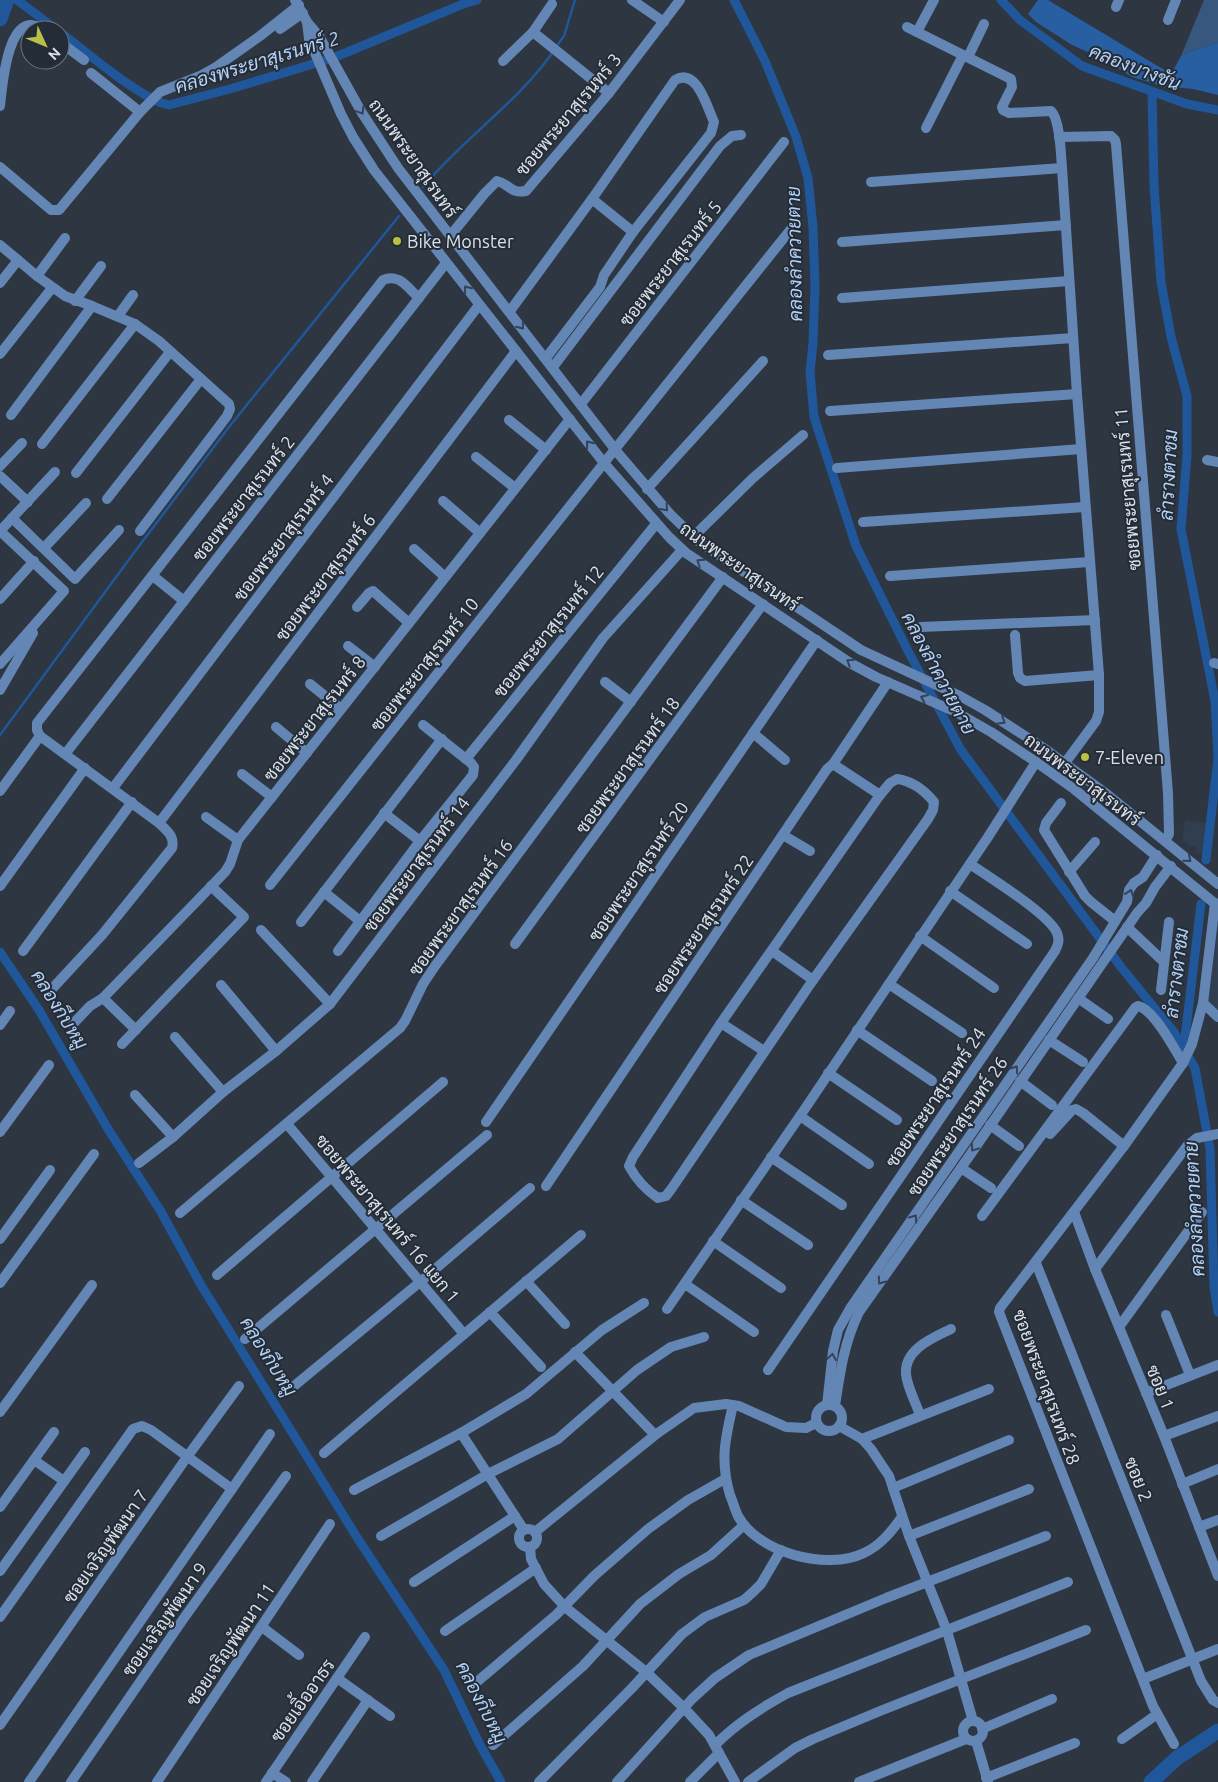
<svg xmlns="http://www.w3.org/2000/svg" width="1218" height="1782" font-family="Ubuntu,Sarabun,sans-serif">
<style>
.built{fill:#313e4f}
.green{fill:#38577f}
.forest{fill:#285ea2}
.lines{fill:none;stroke-linecap:round;stroke-linejoin:round}
.stream{stroke:#20579a;stroke-width:2.5}
.canal{stroke:#20579a;stroke-width:9}
.river{stroke:#20579a;stroke-width:15}
.minor{stroke:#6386b5;stroke-width:10}
.oneway{stroke:#334256}
.poi-dot{fill:#bac045;stroke:#232c37;stroke-width:2}
.labels{text-anchor:middle;dominant-baseline:central;stroke-width:4;stroke-linejoin:round;paint-order:stroke}
.street-label{font-size:18px;fill:#dbe1e8;stroke:#232c37}
.poi-label{font-size:18px;fill:#dbe1e8;stroke:#232c37;text-anchor:start}
.water-label{font-size:19px;font-style:italic;fill:#b4d1f6;stroke:#232c37}
</style>
<rect width="100%" height="100%" fill="#2d3641"/>
<g class="built">
<path d="M1185,820l22,3 -4,31 -8,-1 1,-6 -8,-1v-3l-6,-1z"/>
<path d="M1216,919l2,2v92l-12,-11z"/>
</g>
<path class="green" d="M1204,0h14v43l-21,6 -16,7z"/>
<path class="forest" d="M1038,0h10l123,74 10,-18 16,-7 21,-6v52l-25,-6 -31,-3 -30,-9 -29,-18 -31,-14 -36,-23 -8,-8z"/>
<g class="lines">
<g class="stream">
<path d="M556,47l8,-11 11,-36"/>
<path d="M423,187c40,-48 94,-84 130,-135"/>
<path d="M0,735l133,-181 96,-127 170,-211"/>
</g>
<g class="canal">
<path d="M17,0l40,30"/>
<path d="M734,0l31,61 31,76 12,41 5,49 2,60 -2,56 -3,29 4,45 42,129 52,105 53,99 160,217 53,65 21,36 15,81 4,138 4,25"/>
<path d="M1001,0l19,20 62,46 105,38 31,6"/>
<path d="M60,32c24,18 83,69 109,73l61,-16 103,-31 130,-54 14,-4"/>
<path d="M1152,92l2,94 7,96 10,55 16,59v59l-6,74 34,172 3,57 -12,102"/>
<path d="M0,952l39,58 69,119 52,81 41,75 157,254 86,131 36,75 21,37"/>
<path d="M1184,1046l17,-142"/>
</g>
<g class="river">
<path d="M0,19l7,-19"/>
<path d="M1151,1782l26,-24 41,-27"/>
</g>
<g class="minor">
<path d="M295,0l12,22 12,14 43,77 36,55 219,284 53,62 28,27 163,109 99,46 25,14 60,39 59,43 114,92"/>
<path d="M632,0l32,22"/>
<path d="M1116,7l3,-7"/>
<path d="M1168,20l8,-20"/>
<path d="M307,22l2,17 32,75 12,23 21,33 230,293 65,74 17,16 164,110 26,14 80,35 35,20 45,30 38,27 144,117"/>
<path d="M907,27l104,52 1,8 -10,20 1,3 6,3 42,-2c9,8 10,44 11,57l15,226 22,281v37l-3,9 -31,42"/>
<path d="M280,29l23,-16"/>
<path d="M533,32l19,-28"/>
<path d="M917,32l17,-32"/>
<path d="M60,42l24,18"/>
<path d="M968,57l16,-33"/>
<path d="M503,61l30,-29 76,61"/>
<path d="M0,106c2,-18 8,-102 43,-76"/>
<path d="M140,112l20,-20 40,-16 16,-9 44,-31 39,-31"/>
<path d="M926,128l37,-73"/>
<path d="M1059,137l52,-1 4,4 1,4 52,649 1,41 -4,7"/>
<path d="M0,167l51,43h8l81,-98 -49,-39"/>
<path d="M871,182l191,-14"/>
<path d="M592,199l41,33"/>
<path d="M450,236l35,-43 12,-12c13,3 13,13 29,10l83,-98 71,-93"/>
<path d="M842,242l224,-17"/>
<path d="M0,245l37,31 28,20 27,10 43,18 24,17 70,63 1,5 -3,7 -87,115"/>
<path d="M37,276l28,-38"/>
<path d="M0,283l18,-23"/>
<path d="M842,298l227,-17"/>
<path d="M75,301l26,-35"/>
<path d="M510,311l82,-112 83,-119c22,-13 32,27 39,42l-3,11 -78,99 -29,43 -4,12 -54,71"/>
<path d="M118,316l15,-21"/>
<path d="M0,354l52,-66"/>
<path d="M828,355l245,-17"/>
<path d="M553,367l167,-221 12,-10 9,-1"/>
<path d="M581,404l203,-262"/>
<path d="M830,411l247,-17"/>
<path d="M11,415l81,-109"/>
<path d="M509,420l37,30"/>
<path d="M42,444l93,-120"/>
<path d="M476,457l39,31"/>
<path d="M1207,460l11,2"/>
<path d="M0,466l22,-23"/>
<path d="M837,468l244,-19"/>
<path d="M76,473l94,-121"/>
<path d="M0,476l28,26"/>
<path d="M647,489l116,-128"/>
<path d="M107,499l94,-120"/>
<path d="M443,501l37,32"/>
<path d="M12,518l63,61 44,-49"/>
<path d="M863,522l222,-15"/>
<path d="M0,531l64,60 -64,73"/>
<path d="M0,531l55,-59"/>
<path d="M693,537l60,-59 50,-43"/>
<path d="M44,548l42,-45"/>
<path d="M414,549l31,28"/>
<path d="M153,576l31,25"/>
<path d="M890,576l199,-14"/>
<path d="M0,599l34,-38"/>
<path d="M357,607l12,-14 4,-2 36,32"/>
<path d="M921,627l174,-7"/>
<path d="M1015,635l3,38 2,5 5,3 74,-6"/>
<path d="M348,646l27,21"/>
<path d="M1214,663l4,1"/>
<path d="M605,682l26,20"/>
<path d="M310,684l31,25"/>
<path d="M0,690l33,-57"/>
<path d="M276,727l31,26"/>
<path d="M753,733l32,27"/>
<path d="M66,753l380,-490"/>
<path d="M466,759l190,-235"/>
<path d="M833,764l47,31"/>
<path d="M242,774l30,23"/>
<path d="M897,779c15,2 28,12 37,23l-1,8 -5,9 -115,161 -141,208 -6,8 -8,2c-12,-8 -22,-19 -29,-32l4,-9 88,-134 159,-228 10,-12z"/>
<path d="M113,788l366,-483"/>
<path d="M0,791l40,-55"/>
<path d="M1061,803l-15,20 -2,7 41,66 6,6 24,19"/>
<path d="M384,813l36,28"/>
<path d="M206,817l32,23"/>
<path d="M159,823l357,-472"/>
<path d="M783,835l27,16"/>
<path d="M1069,872l26,-30"/>
<path d="M270,885l334,-422 191,-239"/>
<path d="M0,886l85,-118"/>
<path d="M950,891l77,53"/>
<path d="M324,892l36,29"/>
<path d="M301,922l141,-183"/>
<path d="M1127,927l37,35"/>
<path d="M261,930l69,74"/>
<path d="M920,936l74,52"/>
<path d="M515,944l248,-340"/>
<path d="M23,951l109,-149"/>
<path d="M338,951l82,-110 53,-66 1,-8 -3,-4 -48,-38"/>
<path d="M772,951l41,29"/>
<path d="M889,984l73,49"/>
<path d="M221,985l55,66"/>
<path d="M1161,990l8,-68"/>
<path d="M50,991l52,-56 70,-87c3,-12 -5,-17 -13,-25l-119,-87 -3,-6v-7l346,-443c16,-7 24,7 36,18"/>
<path d="M103,998l33,32"/>
<path d="M1078,998l30,21"/>
<path d="M1203,1003l15,14"/>
<path d="M721,1023l43,28"/>
<path d="M0,1025l10,-14"/>
<path d="M72,1025l18,-19 13,-8 122,-126 5,-8 8,-24 332,-421"/>
<path d="M857,1030l75,51"/>
<path d="M175,1037l48,55"/>
<path d="M1049,1040l34,22"/>
<path d="M122,1044l122,-127 -33,-31"/>
<path d="M828,1073l69,47"/>
<path d="M1020,1081l32,24"/>
<path d="M135,1095l38,42"/>
<path d="M800,1116l69,48"/>
<path d="M486,1122l331,-482"/>
<path d="M287,1124l177,210"/>
<path d="M990,1125l29,21"/>
<path d="M0,1132l49,-67"/>
<path d="M1050,1134l22,-24 4,-1 7,4 41,33"/>
<path d="M771,1157l71,48"/>
<path d="M139,1163l34,-26 50,-45 53,-41 54,-47 186,-244 87,-122 79,-88"/>
<path d="M961,1168l30,20"/>
<path d="M546,1186l281,-417 6,-5 55,-82"/>
<path d="M741,1200l67,45"/>
<path d="M1074,1212l21,57 69,167 54,140"/>
<path d="M180,1213l220,-185 5,-7 18,-37 12,-18 288,-389"/>
<path d="M982,1216l153,-208 3,-2c16,3 37,44 45,57"/>
<path d="M0,1239l50,-69"/>
<path d="M713,1241l68,47"/>
<path d="M1036,1263l165,418 12,19 5,3"/>
<path d="M1095,1269l92,-123 10,-8 21,-4"/>
<path d="M217,1275l226,-193"/>
<path d="M526,1281l39,43"/>
<path d="M0,1283l94,-129"/>
<path d="M685,1284l69,48"/>
<path d="M667,1309l133,-193 188,-279 48,-75"/>
<path d="M490,1312l51,55"/>
<path d="M1166,1315l24,60"/>
<path d="M1119,1327l83,-115"/>
<path d="M245,1339l242,-204"/>
<path d="M575,1352l80,83"/>
<path d="M768,1370l287,-419c3,-6 5,-11 2,-18 -8,-19 -68,-56 -87,-69"/>
<path d="M288,1391l132,-109 110,-94"/>
<path d="M1146,1393l72,-28"/>
<path d="M733,1405c-8,34 -13,56 -3,90 3,7 5,15 8,21 20,37 89,55 126,37 17,-8 27,-21 38,-36"/>
<path d="M827,1405l6,-54 5,-21 13,-23 242,-349 34,-56 2,-12 5,-7 9,-6 14,-22"/>
<circle cx="829" cy="1418" r="13"/>
<path d="M835,1406c5,-34 9,-63 24,-94l102,-144 176,-255 9,-10 9,-16 16,-21"/>
<path d="M0,1412l92,-127"/>
<path d="M920,1415c-4,-12 -13,-28 -14,-41 -2,-25 27,-36 45,-45"/>
<path d="M839,1426l23,13 9,10 18,27 20,60 38,95 26,90"/>
<path d="M461,1433l63,97"/>
<path d="M1164,1436l54,-20"/>
<path d="M862,1439l127,-50"/>
<path d="M324,1453l257,-218"/>
<path d="M34,1460l30,21"/>
<path d="M1182,1484l36,-15"/>
<path d="M893,1488l116,-48"/>
<path d="M354,1490l107,-57 65,-39 76,-64 42,-27"/>
<path d="M0,1507l54,-75"/>
<path d="M1199,1527l19,-7"/>
<circle cx="528" cy="1538" r="9"/>
<path d="M535,1532l120,-97 39,-27 32,-4 13,2 47,21 20,1 10,-5"/>
<path d="M381,1536l107,-62 70,-35 79,-69 34,-23 33,-10"/>
<path d="M909,1536l120,-47"/>
<path d="M530,1547l1,12 13,25 21,23 81,65 38,36 25,27 26,47"/>
<path d="M0,1571l85,-119"/>
<path d="M414,1582l101,-66"/>
<path d="M0,1617l133,-188 9,-3 9,4 81,59"/>
<path d="M262,1627l37,28"/>
<path d="M445,1631l91,-63"/>
<path d="M337,1678l53,38"/>
<path d="M1143,1679l75,-30"/>
<path d="M472,1686l84,-71 38,-39 54,-47 40,-29 37,-21"/>
<circle cx="973" cy="1731" r="10"/>
<path d="M0,1725l187,-268 52,-71"/>
<path d="M982,1729l70,-30"/>
<path d="M1122,1739l34,-24"/>
<path d="M976,1741l12,41"/>
<path d="M1174,1744l-21,-38 -154,-394 1,-4 124,-162 59,-83 9,-19 11,-41 12,-100"/>
<path d="M493,1745l90,-79 57,-62 39,-30 32,-19 33,-30"/>
<path d="M715,1745c22,-22 46,-37 73,-52l280,-111"/>
<path d="M272,1773l14,9"/>
<path d="M986,1778l89,-35"/>
<path d="M29,1782l241,-348"/>
<path d="M71,1782l113,-164 102,-142"/>
<path d="M157,1782l173,-258"/>
<path d="M266,1782l99,-145"/>
<path d="M312,1782l56,-82"/>
<path d="M539,1782l93,-94 50,-54 23,-17 39,-17 9,-8 8,-8 20,-34"/>
<path d="M617,1782l75,-83 23,-21 34,-23 137,-57 160,-62"/>
<path d="M690,1782l29,-29"/>
<path d="M748,1782l47,-34 18,-9 67,-28 206,-81"/>
<path d="M859,1782l107,-43"/>
</g>
</g>
<defs><path id="oneway-chevron" d="M-2-3.5L2.5 0L-2 3.5" fill="none" stroke-width="1.6" stroke-linecap="round" stroke-linejoin="round" transform="scale(1.25)"/></defs>
<g class="oneway">
<use href="#oneway-chevron" transform="translate(361 111) rotate(59)"/>
<use href="#oneway-chevron" transform="translate(467 289) rotate(-128)"/>
<use href="#oneway-chevron" transform="translate(521 326) rotate(52)"/>
<use href="#oneway-chevron" transform="translate(589 444) rotate(-128)"/>
<use href="#oneway-chevron" transform="translate(665 508) rotate(48)"/>
<use href="#oneway-chevron" transform="translate(700 562) rotate(-146)"/>
<use href="#oneway-chevron" transform="translate(850 662) rotate(-147)"/>
<use href="#oneway-chevron" transform="translate(924 698) rotate(-156)"/>
<use href="#oneway-chevron" transform="translate(1002 721) rotate(32)"/>
<use href="#oneway-chevron" transform="translate(1188 859) rotate(39)"/>
<use href="#oneway-chevron" transform="translate(1130 893) rotate(-70)"/>
<use href="#oneway-chevron" transform="translate(1015 1069) rotate(-55)"/>
<use href="#oneway-chevron" transform="translate(974 1148) rotate(124)"/>
<use href="#oneway-chevron" transform="translate(914 1218) rotate(-55)"/>
<use href="#oneway-chevron" transform="translate(881 1281) rotate(125)"/>
<use href="#oneway-chevron" transform="translate(832 1357) rotate(-82)"/>
</g>
<g class="poi-dot">
<circle cx="397" cy="241" r="5"/>
<circle cx="1085" cy="757" r="5"/>
</g>
<g class="labels">
<g class="street-label">
<text transform="translate(568 114) rotate(-50)">ซอยพระยาสุเรนทร์ 3</text>
<text transform="translate(414 158) rotate(55)">ถนนพระยาสุเรนทร์</text>
<text transform="translate(670 263) rotate(-52)">ซอยพระยาสุเรนทร์ 5</text>
<text transform="translate(1127 489) rotate(-95)">ซอยพระยาสุเรนทร์ 11</text>
<text transform="translate(243 498) rotate(-52)">ซอยพระยาสุเรนทร์ 2</text>
<text transform="translate(283 537) rotate(-53)">ซอยพระยาสุเรนทร์ 4</text>
<text transform="translate(740 566) rotate(35)">ถนนพระยาสุเรนทร์</text>
<text transform="translate(325 577) rotate(-53)">ซอยพระยาสุเรนทร์ 6</text>
<text transform="translate(548 631) rotate(-51)">ซอยพระยาสุเรนทร์ 12</text>
<text transform="translate(424 664) rotate(-52)">ซอยพระยาสุเรนทร์ 10</text>
<text transform="translate(314 718) rotate(-52)">ซอยพระยาสุเรนทร์ 8</text>
<text transform="translate(627 765) rotate(-54)">ซอยพระยาสุเรนทร์ 18</text>
<text transform="translate(1083 779) rotate(37)">ถนนพระยาสุเรนทร์</text>
<text transform="translate(416 864) rotate(-53)">ซอยพระยาสุเรนทร์ 14</text>
<text transform="translate(638 871) rotate(-56)">ซอยพระยาสุเรนทร์ 20</text>
<text transform="translate(460 907) rotate(-54)">ซอยพระยาสุเรนทร์ 16</text>
<text transform="translate(703 924) rotate(-56)">ซอยพระยาสุเรนทร์ 22</text>
<text transform="translate(935 1097) rotate(-56)">ซอยพระยาสุเรนทร์ 24</text>
<text transform="translate(957 1126) rotate(-56)">ซอยพระยาสุเรนทร์ 26</text>
<text transform="translate(388 1218) rotate(50)">ซอยพระยาสุเรนทร์ 16 แยก 1</text>
<text transform="translate(1047 1387) rotate(70)">ซอยพระยาสุเรนทร์ 28</text>
<text transform="translate(1161 1387) rotate(68)">ซอย 1</text>
<text transform="translate(1139 1479) rotate(68)">ซอย 2</text>
<text transform="translate(105 1546) rotate(-55)">ซอยเจริญพัฒนา 7</text>
<text transform="translate(164 1619) rotate(-55)">ซอยเจริญพัฒนา 9</text>
<text transform="translate(230 1644) rotate(-56)">ซอยเจริญพัฒนา 11</text>
<text transform="translate(302 1700) rotate(-55)">ซอยเอิ้ออาธร</text>
</g>
<g class="poi-label">
<text x="407" y="241">Bike Monster</text>
<text x="1095" y="757">7-Eleven</text>
</g>
<g class="water-label">
<text transform="translate(257 62) rotate(-17)">คลองพระยาสุเรนทร์ 2</text>
<text transform="translate(1135 67) rotate(21)">คลองบางชัน</text>
<text transform="translate(794 254) rotate(-91)">คลองลำควายตาย</text>
<text transform="translate(1168 475) rotate(-87)">ลำรางตาชม</text>
<text transform="translate(939 673) rotate(62)">คลองลำควายตาย</text>
<text transform="translate(1176 973) rotate(-83)">ลำรางตาชม</text>
<text transform="translate(60 1009) rotate(58)">คลองกีบหมู</text>
<text transform="translate(1194 1209) rotate(-93)">คลองลำควายตาย</text>
<text transform="translate(269 1356) rotate(58)">คลองกีบหมู</text>
<text transform="translate(482 1702) rotate(63)">คลองกีบหมู</text>
</g>
</g>
<g transform="translate(45 45) rotate(134)"><circle r="24" fill="#232c37" stroke="#6d747e"/>
<path d="M0-4L9 19L0 12L-9 19Z" fill="#bac045"/>
<text y="-8" font-size="14" font-weight="bold" text-anchor="middle" fill="#dbe1e8">N</text>
</g>
</svg>
